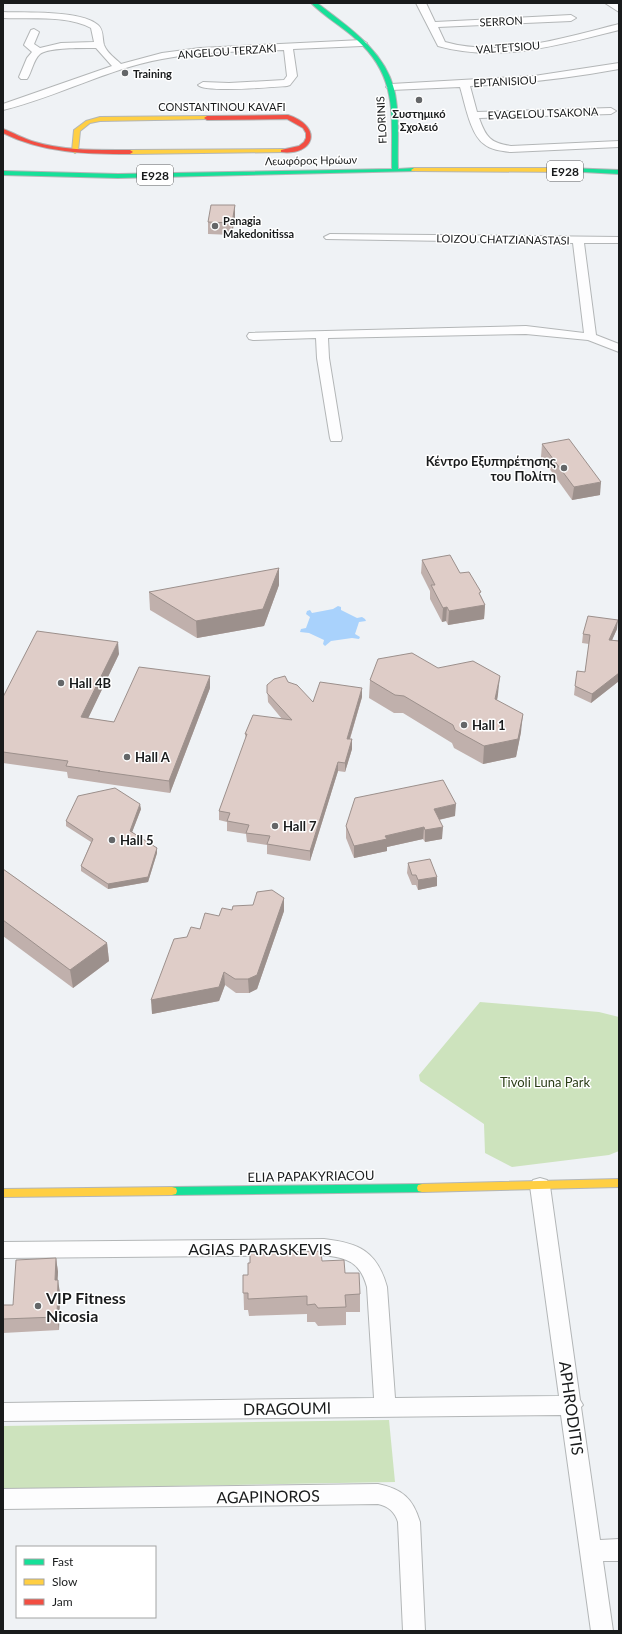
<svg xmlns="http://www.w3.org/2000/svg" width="622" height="1634" font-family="Lato,sans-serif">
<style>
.green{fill:#cde3bd}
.water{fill:#a9d2fc}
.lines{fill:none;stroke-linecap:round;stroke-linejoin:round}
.street-casing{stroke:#b3b6b7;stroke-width:2}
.fast-casing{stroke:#b3b6b7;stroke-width:2}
.slow-casing{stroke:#b3b6b7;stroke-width:2}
.jam-casing{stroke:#b3b6b7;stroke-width:2}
.street{fill:#fdfdfe;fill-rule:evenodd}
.fast{fill:#16e098;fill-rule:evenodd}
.slow{fill:#ffcf43;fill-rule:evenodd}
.jam{fill:#f24e42;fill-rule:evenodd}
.wall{fill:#c0b0ac}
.shaded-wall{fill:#9c908c}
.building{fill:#dfcdc8;stroke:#9c908c}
.poi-dot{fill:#646668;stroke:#fff;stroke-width:1.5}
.labels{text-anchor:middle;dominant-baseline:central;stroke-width:3;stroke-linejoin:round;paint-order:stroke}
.far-street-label{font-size:11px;fill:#191b1c;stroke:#fff}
.far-poi-label{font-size:11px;font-weight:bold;fill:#191b1c;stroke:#fff;text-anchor:start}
.shield{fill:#fff;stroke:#5e5f60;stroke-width:1}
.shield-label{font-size:12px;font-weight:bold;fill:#191b1c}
.poi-label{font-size:13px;font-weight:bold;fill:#191b1c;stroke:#fff;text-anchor:start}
.park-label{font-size:13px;fill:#2a3c17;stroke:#fff}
.street-label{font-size:13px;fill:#191b1c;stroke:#fff}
.near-street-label{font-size:16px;fill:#191b1c;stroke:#fff}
.near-poi-label{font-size:16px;font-weight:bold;fill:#191b1c;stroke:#fff;text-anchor:start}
</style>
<rect width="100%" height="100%" fill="#eff2f5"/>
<g class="green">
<path d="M480,1002l119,10 20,5v134l-10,4 -97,12 -27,-14 -1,-29 -64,-43 -1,-6z"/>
<path d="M389,1420l6,62 -392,7v-63z"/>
</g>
<path class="water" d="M338,606l3,1v3l16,8 5,-1 3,2 1,2 -7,1 -4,12 5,3 -1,2 -7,-1 -21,3 -6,5 -2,-2 1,-4 -15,-7 -9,-1 1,-3 5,-1 4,-11 -4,-3 1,-3 3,-1 2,3 21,-4z"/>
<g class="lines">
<g class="street-casing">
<g id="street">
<path d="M416,3h10l9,19 136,-7 5,3 -5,3 -133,6 7,15c57,16 118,-4 174,-18v6c-60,15 -120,33 -181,16z"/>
<path d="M605,3h11l3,2v7z"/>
<path d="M3,12c21,1 79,-2 95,13 6,5 4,13 6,20 3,8 11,13 17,19l41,-11 38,-5 162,-8 5,3 -5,3 -69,3 4,27 -7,9 -3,1c-14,1 -82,7 -89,-1l5,-3 26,1 55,-3 3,-4 -3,-26c-41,2 -82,1 -122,9 -55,10 -105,38 -159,51v-6l109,-38 -16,-18c-12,0 -47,-1 -56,6 -7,6 -8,18 -13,25h-6l-2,-2 8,-19 5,-6 -8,-7 7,-15 3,-1 5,3 -5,12 6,4 21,-5 33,-1 -3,-14c-23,-13 -62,-9 -88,-10z"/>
<path d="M619,63v6c-49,9 -99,15 -149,17l7,26 134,-4 5,3 -5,3 -132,4c7,19 11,25 32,28l108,-5v6l-108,5c-9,-1 -20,-2 -27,-8 -14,-10 -19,-41 -24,-57l-69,3 -5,-3 5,-3 143,-8z"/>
<path d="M330,234l289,3v6h-35l12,92 23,9v8l-31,-12 -62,-6 -198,4 1,20 13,80 -1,3h-10l-1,-3 -13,-80 -1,-20 -63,2 -4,-1 -2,-3 2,-3 277,-7 58,7 -11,-90 -247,-4 -2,-2z"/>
<path d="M540,1178l7,2 3,6 30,214 3,5 -2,2 19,133 19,-1v22h-16l10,70h-22l-30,-216 -558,6v-18l371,-5 -7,-111c-7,-25 -19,-29 -43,-32l-321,3v-16l321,-3c35,4 53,12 63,48l8,111 164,-2 -29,-210 3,-6z"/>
<path d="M378,1484c24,5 35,14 42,38l5,109h-22l-5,-109c-3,-10 -10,-16 -20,-18l-375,5v-20z"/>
</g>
</g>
<g class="fast-casing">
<g id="fast">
<path d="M311,3h6c30,23 67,47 77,86 6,25 3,53 4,80l16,-1 3,2 -1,1 -298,7 -115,-3v-4l115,3 274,-5c-1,-52 7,-91 -35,-129 -14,-13 -32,-23 -46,-37z"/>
<path d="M567,168l52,2v4l-54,-3 -1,-1z"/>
<path d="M422,1184l4,1 1,3 -1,3 -4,1 -250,3 -4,-1 -1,-3 1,-3 4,-1z"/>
</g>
</g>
<g class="slow-casing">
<g id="slow">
<path d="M207,116l3,2 -1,1 -109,2 -10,2 -10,8 -2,20 -3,2 -3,-2 2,-21 12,-9 14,-4z"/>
<path d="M283,149l2,1v2l-155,2 -3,-2 3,-2z"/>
<path d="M414,168h153l3,2 -3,2 -155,-1 -1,-1z"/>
<path d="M619,1179v8l-197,5 -4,-1 -1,-3 1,-3 4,-1z"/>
<path d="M172,1187l4,1 1,3 -1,3 -4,1 -169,2v-8z"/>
</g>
</g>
<g class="jam-casing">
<g id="jam">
<path d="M288,115c36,12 26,41 -7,37v-2l18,-4 5,-4 2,-4v-5l-3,-5 -16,-9 -80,1 -3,-2 3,-2z"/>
<path d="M3,129c11,4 21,10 32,13 30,9 63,8 95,8l3,2 -3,2c-44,0 -87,-1 -127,-21z"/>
</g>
</g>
<use href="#street" class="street"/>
<use href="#fast" class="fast"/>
<use href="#slow" class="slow"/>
<use href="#jam" class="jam"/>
</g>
<g class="wall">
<path d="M235,205v12l-3,18 -24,-1v-12z"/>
<path d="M542,444l58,51 -28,5 -31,-43z"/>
<path d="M422,560l38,13 21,23 4,9 -1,14 -36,6 -2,-4 -4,1 -12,-23v-8l-9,-18z"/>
<path d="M279,585l-15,41 -67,12 -47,-28 -1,-18z"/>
<path d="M617,629l-5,11 7,1v40l-28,22 -17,-8 1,-9 10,-14 4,-28 -7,-1 1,-9z"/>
<path d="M119,654l-31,64 26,4 96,-34 -40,105 -69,-10 -33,-5 -1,-6 -64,-9v-66z"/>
<path d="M438,668l60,26 -1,6 24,32 -5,25 -33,7 -29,-16 -2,-5 -49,-30h-9l-25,-15 1,-18z"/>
<path d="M288,682l25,20 49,-5 -12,42h2v10l-7,23 -7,-1 -28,90 -43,-7v-9l-20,-3 -1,-8 -19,-3v-9l-8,-2v-9l27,-72 -1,-5 37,-15 -14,-17 -1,-17z"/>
<path d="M141,809l-9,23 25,16v5l-9,29 -40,7 -27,-18v-5l10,-24 -25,-16v-5z"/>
<path d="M455,816l-16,4 3,19 -17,3 -2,-3 -36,8v4l-33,7 -8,-20v-12z"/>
<path d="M408,863l29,23 -19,4 -2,-5h-4l-5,-12z"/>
<path d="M3,869l104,74 2,18 -36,27 -70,-52z"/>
<path d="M284,898v13l-27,78 -8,4h-13l-11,-8 -6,16 -67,13 35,-77 32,-21 13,-6z"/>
<path d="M56,1258l2,14 -1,8 3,13 -1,37 -56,3v-28h10z"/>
<path d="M322,1261l23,12 15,21v18h-14v13l-28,1 -3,-4h-8v-8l-58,2 -1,-6h-4l-1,-35h5l2,-12z"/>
</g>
<g class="shaded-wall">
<path d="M235,205v12l-3,18v-12z"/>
<path d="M601,482l-1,13 -28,5 2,-13z"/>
<path d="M279,568v17l-15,41 -67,12 -1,-17z"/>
<path d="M485,605l-1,14 -36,6 1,-14z"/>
<path d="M447,607l-1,14 -4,1 1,-14z"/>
<path d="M618,620l-1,9 -9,20 1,-9z"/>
<path d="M118,642l1,12 -36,75 -2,-12z"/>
<path d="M619,673v8l-28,22 1,-9z"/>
<path d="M210,676v12l-40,105 -1,-12z"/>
<path d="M500,676l-2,18 -4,23 1,-18z"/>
<path d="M362,688v9l-15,51v-9z"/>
<path d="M523,714l-2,18 -5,25 -33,7 1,-18z"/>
<path d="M352,739v10l-7,23v-9z"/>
<path d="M338,762v9l-28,90v-10z"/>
<path d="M140,804l1,5 -10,26 -1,-4z"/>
<path d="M456,804l-1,12 -22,5 1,-12z"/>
<path d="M424,827l-1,12 -36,8v4l-33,7v-12l31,-10z"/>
<path d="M443,827l-1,12 -17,3v-12z"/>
<path d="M157,848v5l-9,29 -40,7v-5z"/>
<path d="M437,877v9l-19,4v-10z"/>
<path d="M284,898v13l-27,78 -8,4 -1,-14z"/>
<path d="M107,943l2,18 -36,27 -3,-18z"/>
<path d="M224,972l1,13 -6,16 -67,13 -1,-14z"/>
<path d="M56,1258l2,14 -1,21 -2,-13z"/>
<path d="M58,1280l2,13 -1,37 -2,-13z"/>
</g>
<g class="building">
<path d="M211,205h24l-3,18 -24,-1z"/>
<path d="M569,439l32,43 -27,5 -32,-43z"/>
<path d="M450,555l10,18 9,-1 12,20 -2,1 6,12 -36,6 -2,-4 -4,1 -12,-23h4l-13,-25z"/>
<path d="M279,568l-16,41 -67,12 -47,-29z"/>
<path d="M588,616l30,4 -9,20 10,1v32l-27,21 -17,-8 2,-15 8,1 5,-37 -7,-1z"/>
<path d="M37,631l81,11 -37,75 33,5 25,-55 71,9 -41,105 -71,-10h2l-34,-5 2,-5 -65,-9v-55z"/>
<path d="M412,653l26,15 35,-7 27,15 -5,23 28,15 -5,25 -34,7 -29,-16 -2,-5 -49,-29 -9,-1 -25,-15 8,-21z"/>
<path d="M285,676l3,6 9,3 16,17 7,-20 42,6 -15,51h5l-7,24 -7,-1 -28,89 -43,-7 3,-8 -24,-3 3,-8 -22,-4 3,-8 -11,-2 28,-77h-2l8,-19 39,5 -25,-27v-8l7,-6z"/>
<path d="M443,780l13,24 -22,5 9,18 -18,3 -1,-3 -39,9 2,3 -33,7 -8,-20 9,-28z"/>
<path d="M115,788l25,16 -10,27 27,17 -9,29 -40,7 -27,-18 12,-27 -27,-18 12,-25z"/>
<path d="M430,859l7,18 -19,3 -2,-5h-4l-4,-12z"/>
<path d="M3,869l104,74 -37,27 -67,-50z"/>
<path d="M272,890l12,8 -27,77 -9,4h-13l-11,-7 -5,15 -68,13 23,-61 13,-2 4,-10 9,2 5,-16 14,3 3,-8 10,2 1,-4 20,-1 4,-13z"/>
<path d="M321,1251l1,10 22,-1 1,13h14l1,21 -15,1 1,12 -28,1 -3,-4 -8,1v-9l-59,3v-6h-5v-18h5v-12h2v-10z"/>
<path d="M56,1258l-1,22h3l-1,37 -54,2v-14h10l3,-45z"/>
</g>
<g class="poi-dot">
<circle cx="125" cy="73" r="4"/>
<circle cx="419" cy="100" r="4"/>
<circle cx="215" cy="226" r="4"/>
<circle cx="564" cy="468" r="4"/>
<circle cx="61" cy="683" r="4"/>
<circle cx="464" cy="725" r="4"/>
<circle cx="127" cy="757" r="4"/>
<circle cx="275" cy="826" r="4"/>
<circle cx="112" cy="840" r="4"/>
<circle cx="38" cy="1306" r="4"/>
</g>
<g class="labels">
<g class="far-street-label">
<text transform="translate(501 21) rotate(-3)">SERRON</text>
<text transform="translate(508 47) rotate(-4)">VALTETSIOU</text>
<text transform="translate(227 51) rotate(-4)">ANGELOU TERZAKI</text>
<text transform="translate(505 81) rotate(-3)">EPTANISIOU</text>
<text x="222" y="106">CONSTANTINOU KAVAFI</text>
<text transform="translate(543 113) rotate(-2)">EVAGELOU TSAKONA</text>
<text transform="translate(381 120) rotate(-93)">FLORINIS</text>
<text transform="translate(311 160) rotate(-1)">Λεωφόρος Ηρώων</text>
<text transform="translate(503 239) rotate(1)">LOIZOU CHATZIANASTASI</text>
</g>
<g class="far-poi-label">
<text x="133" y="73">Training</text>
<text x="419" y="113" text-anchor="middle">Συστημικó<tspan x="419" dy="13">Σχολειó</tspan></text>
<text x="223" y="220">Panagia<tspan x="223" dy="13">Makedonitissa</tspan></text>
</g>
<g class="shield">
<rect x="547" y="161" width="36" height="20" rx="3"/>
<rect x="137" y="165" width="36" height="20" rx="3"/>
</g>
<g class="shield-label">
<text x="565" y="171">E928</text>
<text x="155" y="175">E928</text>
</g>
<g class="poi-label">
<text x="556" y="461" text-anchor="end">Κέντρο Εξυπηρέτησης<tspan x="556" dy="15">του Πολίτη</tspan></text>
<text x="69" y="683">Hall 4B</text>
<text x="472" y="725">Hall 1</text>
<text x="135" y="757">Hall A</text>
<text x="283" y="826">Hall 7</text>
<text x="120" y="840">Hall 5</text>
</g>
<g class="park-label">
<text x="545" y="1082">Tivoli Luna Park</text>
</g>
<g class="street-label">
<text transform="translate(311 1176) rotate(-1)">ELIA PAPAKYRIACOU</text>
</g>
<g class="near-street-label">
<text x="260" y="1248">AGIAS PARASKEVIS</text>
<text transform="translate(287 1408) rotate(-1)">DRAGOUMI</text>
<text transform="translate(572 1408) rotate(82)">APHRODITIS</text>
<text transform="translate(268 1496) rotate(-1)">AGAPINOROS</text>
</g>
<g class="near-poi-label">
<text x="46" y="1297">VIP Fitness<tspan x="46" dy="18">Nicosia</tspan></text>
</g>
</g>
<rect width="622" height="1634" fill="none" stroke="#191b1c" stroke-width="8"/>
<rect x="16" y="1546" width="140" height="72" fill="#ffffff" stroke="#a3a4a4"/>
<rect x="24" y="1559" width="20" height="6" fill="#16e098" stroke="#a3a4a4"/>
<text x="52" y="1566" font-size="12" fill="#191b1c">Fast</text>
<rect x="24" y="1579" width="20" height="6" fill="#ffcf43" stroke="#a3a4a4"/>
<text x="52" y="1586" font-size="12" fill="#191b1c">Slow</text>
<rect x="24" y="1599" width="20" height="6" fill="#f24e42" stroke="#a3a4a4"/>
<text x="52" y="1606" font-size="12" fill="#191b1c">Jam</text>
</svg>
